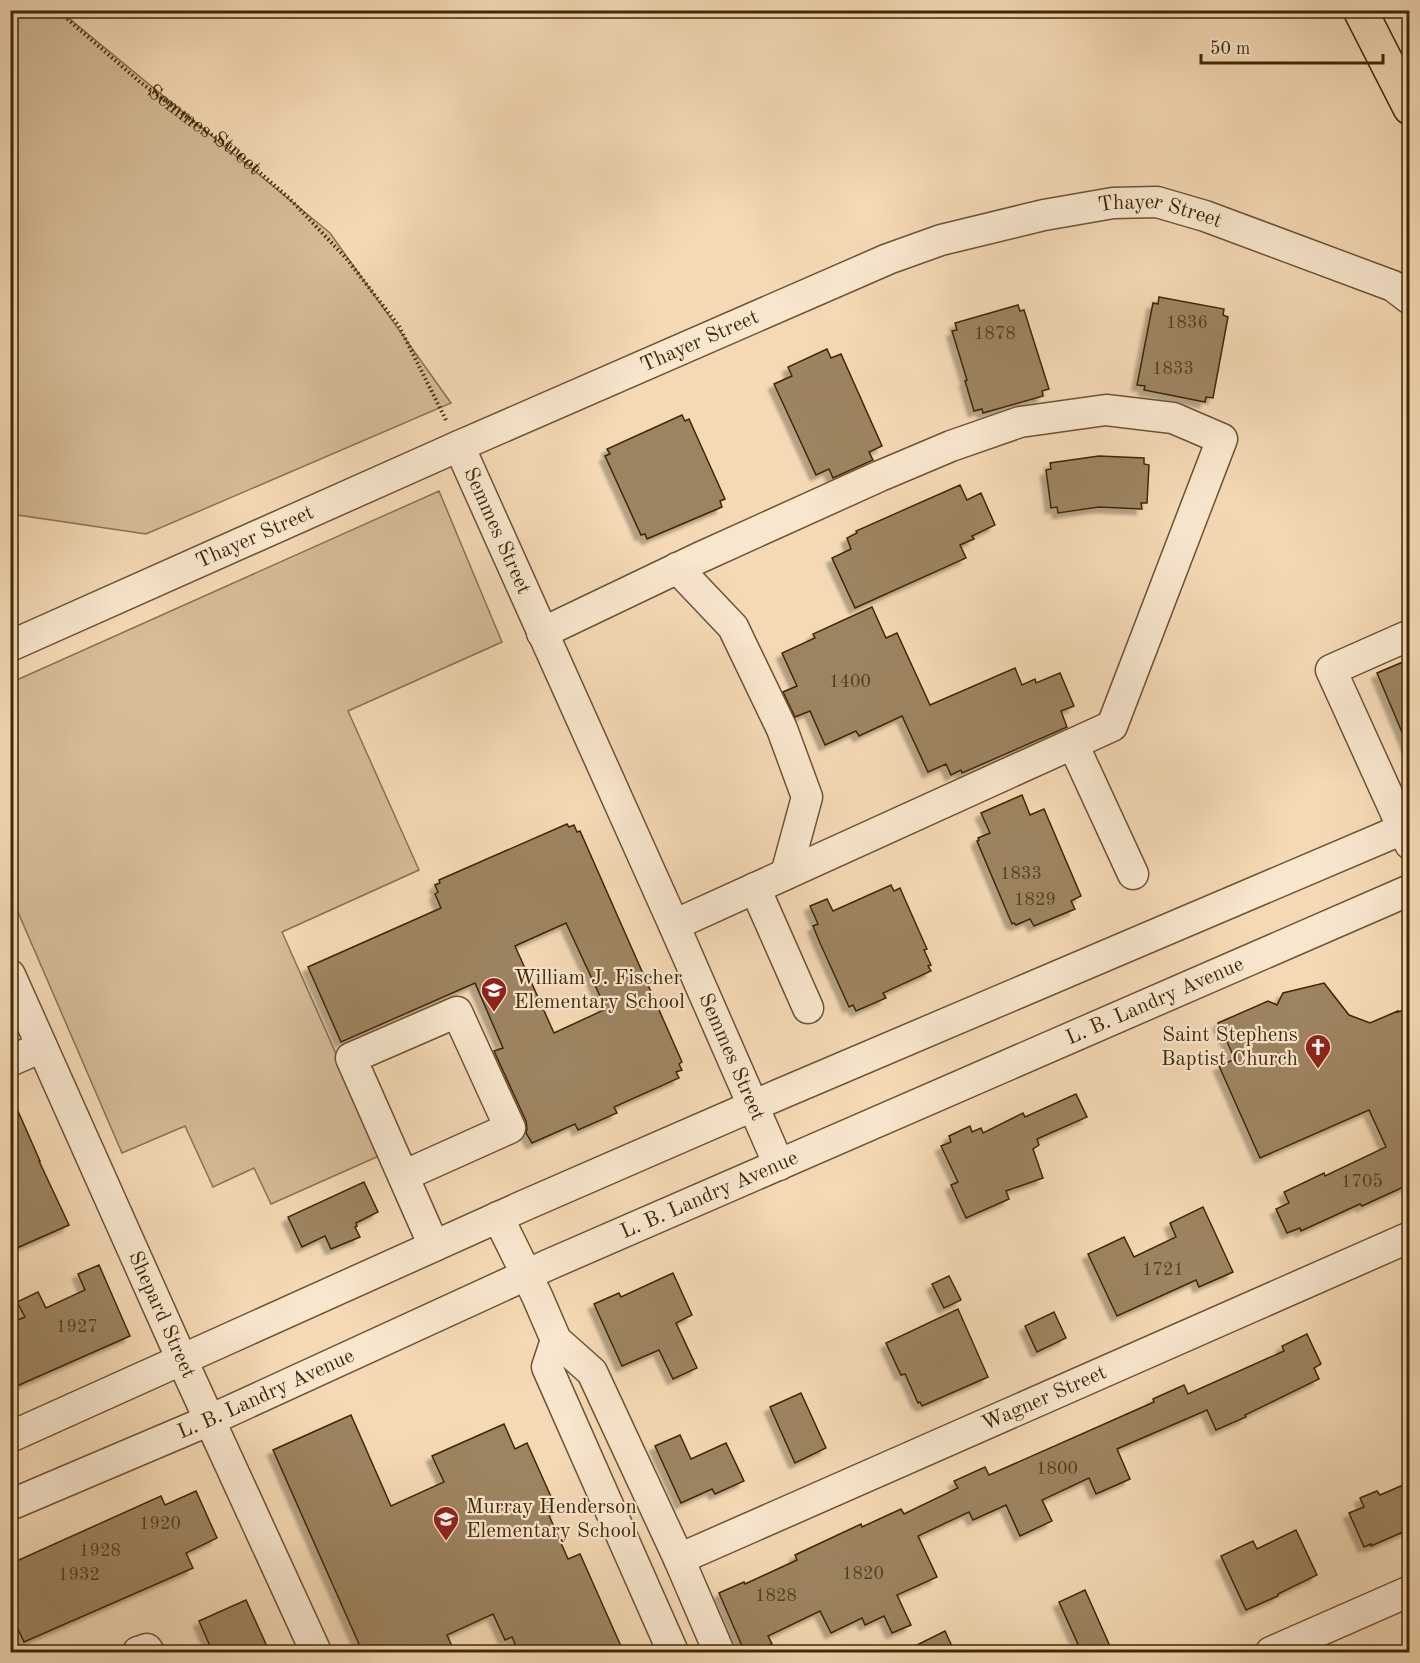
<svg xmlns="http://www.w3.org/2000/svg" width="1420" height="1663" font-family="'Old Standard TT',serif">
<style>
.green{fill:#d5bb96;stroke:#8a724e;stroke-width:1.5}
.building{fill:#9d8460;stroke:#3f2805;stroke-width:1.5;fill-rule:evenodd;filter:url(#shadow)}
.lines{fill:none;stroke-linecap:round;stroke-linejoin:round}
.minor-casing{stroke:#6c5431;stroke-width:33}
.highway-casing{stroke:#3f2805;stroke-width:36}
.path{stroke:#3f2805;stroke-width:4;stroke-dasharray:1.5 3;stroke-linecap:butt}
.minor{stroke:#f8e6ce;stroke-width:30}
.highway{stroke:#f4d9b4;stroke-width:33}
.labels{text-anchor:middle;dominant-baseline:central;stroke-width:4.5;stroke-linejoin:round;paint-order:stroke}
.number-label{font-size:18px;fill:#563f1c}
.street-label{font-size:21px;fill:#3f2805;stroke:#f8e6ce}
.poi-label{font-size:21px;fill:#3f2805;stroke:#f8e6ce;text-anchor:start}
</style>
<defs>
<filter id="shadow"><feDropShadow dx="-5.5" dy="5.5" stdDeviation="1.5" flood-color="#0004"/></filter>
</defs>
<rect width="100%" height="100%" fill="#f4d9b4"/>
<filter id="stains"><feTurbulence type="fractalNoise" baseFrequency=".00333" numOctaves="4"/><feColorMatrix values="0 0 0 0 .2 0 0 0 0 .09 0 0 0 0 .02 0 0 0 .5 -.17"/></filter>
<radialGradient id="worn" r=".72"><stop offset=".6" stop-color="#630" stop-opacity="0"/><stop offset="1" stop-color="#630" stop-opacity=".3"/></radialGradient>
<g class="green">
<path d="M10,11h50l270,222 121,170 -305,131 -135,-20z"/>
<path d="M439,491l63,151 -154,69 71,159 -137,62 99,223 -110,49 -17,-36 -41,19 -28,-61 -63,27 -111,-257 -1,-213z"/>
</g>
<g class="building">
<path d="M1159,297l65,12 -1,6 5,2 -15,81 -7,-1 -1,5 -61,-12 1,-4 -8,-1 16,-82 5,1z"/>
<path d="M1018,305l2,6 4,-1 25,79 -7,2 1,5 -60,17 -1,-4 -8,2 -9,-30 2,-1 -15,-49 5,-1 -2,-7z"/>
<path d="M827,349l4,9 10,-4 41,92 -13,6 4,8 -40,18 -4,-9 -13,6 -42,-91 18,-8 -4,-9z"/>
<path d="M682,415l3,6 4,-2 36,80 -5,2 2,6 -75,32 -2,-5 -4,1 -36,-79 5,-2 -3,-5z"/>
<path d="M1099,456l45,2v6l5,1 -2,38h-6l1,6 -43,-2 -41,6 -1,-6 -6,1 -5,-38 5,-1 -1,-6z"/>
<path d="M960,485l7,15 14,-7 14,32 -23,11 2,3 -14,6 6,13 -111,50 -23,-50 19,-9 -4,-11 10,-5 -1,-2z"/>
<path d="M872,607l14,31 11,-5 33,72 85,-37 7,17 13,-6 1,4 24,-10 14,33 -13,5 6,16 -105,46 -1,-3 -10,5 -5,-11 -18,8 -26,-56 -43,20 -3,-5 -31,14 -15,-34 -15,6 -12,-25 14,-6 -15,-33 33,-15 -2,-4z"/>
<path d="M1410,659v90h-1l-32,-76z"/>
<path d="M1022,795l8,20 14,-6 37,87 -10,5 4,8 -41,17 -4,-7 -14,6 -2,-2 -2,1 -35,-83 2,-1 -1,-2 12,-5 -9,-20z"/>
<path d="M567,824l2,3 5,-2 3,7 3,-1 102,231 -3,2 3,6 -6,2 3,6 -65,29 3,6 -39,17 -3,-6 -43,19 -6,-10 1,-4 -1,-8 -32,-70 9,-3 -28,-65 -134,59 -33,-75 133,-59 -6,-14 3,-2 -3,-7 5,-2 -1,-3zM566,923l40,86 -52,24 -39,-87z"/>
<path d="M891,885l3,6 6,-3 7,16 20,45 -3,1 7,15 -3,1 3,5 -48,22 3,5 -30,13 -3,-6 -4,2 -29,-64 -7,-17 5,-2 -8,-18 17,-7 6,12z"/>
<path d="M1324,983l25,32 21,8 28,-12v1l12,-4v176l-48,22 -2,-2 -59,27 -1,-3 -13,5 -11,-24 13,-6 -5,-11 40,-19 1,3 61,-29 -17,-37 -109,48 -41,-92 16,-7 -17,-36 50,-22 9,4 6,-12z"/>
<path d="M10,1093l30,68h-1l30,64 -59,26z"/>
<path d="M1076,1094l11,23 -50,22 2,6 -6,4 10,29 -37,13 3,8 -43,19 -15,-33 7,-3 -17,-36 10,-4 -2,-6 21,-10 2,6 9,-4 2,5 40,-20 2,4z"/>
<path d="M364,1182l14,30 -22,11 1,3 -2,1 5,10 -29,12 -6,-13 -23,11 -14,-30z"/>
<path d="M1203,1207l30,65 -34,15 -3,-7 -79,36 -29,-62 36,-17 10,20 42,-20 -6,-14z"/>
<path d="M99,1265l31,71 -120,53v-66l15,-6 -8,-15 21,-10 8,16 39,-18 -7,-16z"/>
<path d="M673,1273l19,42 -16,8 21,45 -24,11 -14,-29 -37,16 -28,-62 25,-11 2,4z"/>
<path d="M949,1276l12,24 -17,8 -12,-24z"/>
<path d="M958,1309l30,68 -66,29 -2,-4 -2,1 -13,-29 -4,1 -15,-32z"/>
<path d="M1054,1312l12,26 -29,14 -12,-26z"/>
<path d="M1307,1334l14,30 -7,4 5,11 -74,36 1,2 -30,13 -9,-20 -90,39 13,30 -34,15 -7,-16 -47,22 10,21 -32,15 -14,-31 -33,15 -4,-8 -51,24 19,41 -40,18 14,30 -19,8 -8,-17 -19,9 -3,-7 -31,15 -11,-22 -52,25 4,8 -20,9h-7l-26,-60 25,-11 1,2 52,-24 -2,-5 66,-31 1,3 39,-18 3,5 54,-26 -4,-7 31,-14 4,8 165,-73 -1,-3 31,-14 4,9 96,-43 -2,-5z"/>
<path d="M801,1393l25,55 -31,15 -25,-56z"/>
<path d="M351,1415l40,91 53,-24 -12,-26 72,-32 11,25 12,-6 30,67 -9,3 20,46 12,-5 44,99h-105l-7,-16 -7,3 -12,-26 -46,21 8,18h-92l-90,-203z"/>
<path d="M680,1435l11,24 35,-16 18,38 -29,13 -3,-5 -31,14 -26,-57z"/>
<path d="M1410,1482v47l-39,17v-2l-7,3 -15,-34 15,-6 -4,-9 17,-7 3,4z"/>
<path d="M196,1491l21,47 -31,15 7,15 -169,74 -7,-15h-1l-6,-10v-53l151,-68 4,9z"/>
<path d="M1296,1530l21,45 -39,19v2l-32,14 -25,-54 32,-15 4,8z"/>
<path d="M1085,1590l28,63h-31l-23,-51z"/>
<path d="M246,1600l24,53h-57l-14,-32z"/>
<path d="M945,1631l10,22h-54z"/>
</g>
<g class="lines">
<g class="minor-casing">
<g id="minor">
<path id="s2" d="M459,446l215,479 105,240"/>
<path d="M677,568l56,59 49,102 25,68 -21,77"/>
<path d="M542,633l159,-76 179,-81 71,-30 69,-24 86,-12 67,8 49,21 -110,287 -438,199"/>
<path d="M1410,635l-79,35 79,174"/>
<path id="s3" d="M10,646l449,-200 429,-187 53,-19 103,-25 69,-12 44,-1 48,14 188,70 17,13"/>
<path d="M1073,744l60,130"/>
<path d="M755,888l53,120"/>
<path id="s4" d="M10,975l172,385 134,292"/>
<path d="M10,1061l32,-14"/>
<path d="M403,1176l107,-48 -53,-116 -106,46 83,188"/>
<path d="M498,1217l39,79 19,44 36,32 87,187 40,93"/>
<path d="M556,1340l-9,27 126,285"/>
<path d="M10,1437l513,-231 255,-111 632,-269"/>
<path id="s5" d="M10,1505l200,-85 338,-155 862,-375"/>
<path id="s6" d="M679,1559l731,-322"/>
<path d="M138,1652l9,-3 2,3"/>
<path d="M1271,1652l139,-61"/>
</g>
</g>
<g class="highway-casing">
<path id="highway" d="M1360,10l50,98"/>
</g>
<path class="path" id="s1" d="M57,10l83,72 59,44 33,22 58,51 56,59 53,68 48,96"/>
<use href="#minor" class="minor"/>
<use href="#highway" class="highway"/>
</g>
<defs>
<g id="school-pin" transform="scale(1.35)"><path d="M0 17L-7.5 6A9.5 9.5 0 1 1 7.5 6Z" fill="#8f2418" stroke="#f8e6ce"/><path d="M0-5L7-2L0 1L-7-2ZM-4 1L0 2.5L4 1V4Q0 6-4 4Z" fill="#fff"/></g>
<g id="church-pin" transform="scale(1.35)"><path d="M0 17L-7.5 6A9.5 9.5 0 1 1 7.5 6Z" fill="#8f2418" stroke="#f8e6ce"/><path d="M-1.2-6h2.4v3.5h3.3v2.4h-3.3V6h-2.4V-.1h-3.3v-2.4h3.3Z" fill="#fff"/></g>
</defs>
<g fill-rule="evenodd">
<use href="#school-pin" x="494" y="990"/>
<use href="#church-pin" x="1318" y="1047"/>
<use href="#school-pin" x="446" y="1519"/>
</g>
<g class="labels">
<g class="number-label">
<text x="1187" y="323">1836</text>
<text x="995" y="334">1878</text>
<text x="1173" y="369">1833</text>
<text x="850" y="682">1400</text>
<text x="1021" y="874">1833</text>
<text x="1035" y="900">1829</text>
<text x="1362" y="1182">1705</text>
<text x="1163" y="1270">1721</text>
<text x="77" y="1327">1927</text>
<text x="1057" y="1469">1800</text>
<text x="160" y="1524">1920</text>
<text x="100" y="1551">1928</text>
<text x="863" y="1574">1820</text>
<text x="79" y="1575">1932</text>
<text x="776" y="1596">1828</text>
</g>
<g class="street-label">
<text stroke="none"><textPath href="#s1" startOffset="190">Semmes Street</textPath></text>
<text stroke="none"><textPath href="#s3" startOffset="1240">Thayer Street</textPath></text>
<text stroke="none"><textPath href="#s3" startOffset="754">Thayer Street</textPath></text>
<text stroke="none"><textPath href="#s2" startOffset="93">Semmes Street</textPath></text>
<text stroke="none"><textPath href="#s3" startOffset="268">Thayer Street</textPath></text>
<text stroke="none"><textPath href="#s5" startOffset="1251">L. B. Landry Avenue</textPath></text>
<text stroke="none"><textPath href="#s2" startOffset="669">Semmes Street</textPath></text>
<text stroke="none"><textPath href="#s5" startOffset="765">L. B. Landry Avenue</textPath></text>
<text stroke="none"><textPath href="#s4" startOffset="372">Shepard Street</textPath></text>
<text stroke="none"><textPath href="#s5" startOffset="279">L. B. Landry Avenue</textPath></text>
<text stroke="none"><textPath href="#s6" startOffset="399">Wagner Street</textPath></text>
</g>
<g class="poi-label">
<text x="514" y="978">William J. Fischer<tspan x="514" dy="24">Elementary School</tspan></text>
<text x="1298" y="1035" text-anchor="end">Saint Stephens<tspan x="1298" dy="24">Baptist Church</tspan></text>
<text x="466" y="1507">Murray Henderson<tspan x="466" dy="24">Elementary School</tspan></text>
</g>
</g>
<rect width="1420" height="1663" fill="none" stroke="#f4d9b4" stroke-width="36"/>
<rect x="12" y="12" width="1396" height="1639" fill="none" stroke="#3f2805" stroke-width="3"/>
<rect x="18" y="18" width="1384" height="1627" fill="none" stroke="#3f2805" stroke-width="1.5"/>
<path d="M1201 54v9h182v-9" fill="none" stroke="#3f2805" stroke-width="3"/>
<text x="1210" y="54" font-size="18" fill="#3f2805" stroke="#f8e6ce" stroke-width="4.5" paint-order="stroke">50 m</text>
<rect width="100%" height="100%" filter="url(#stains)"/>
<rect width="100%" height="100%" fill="url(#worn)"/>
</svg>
